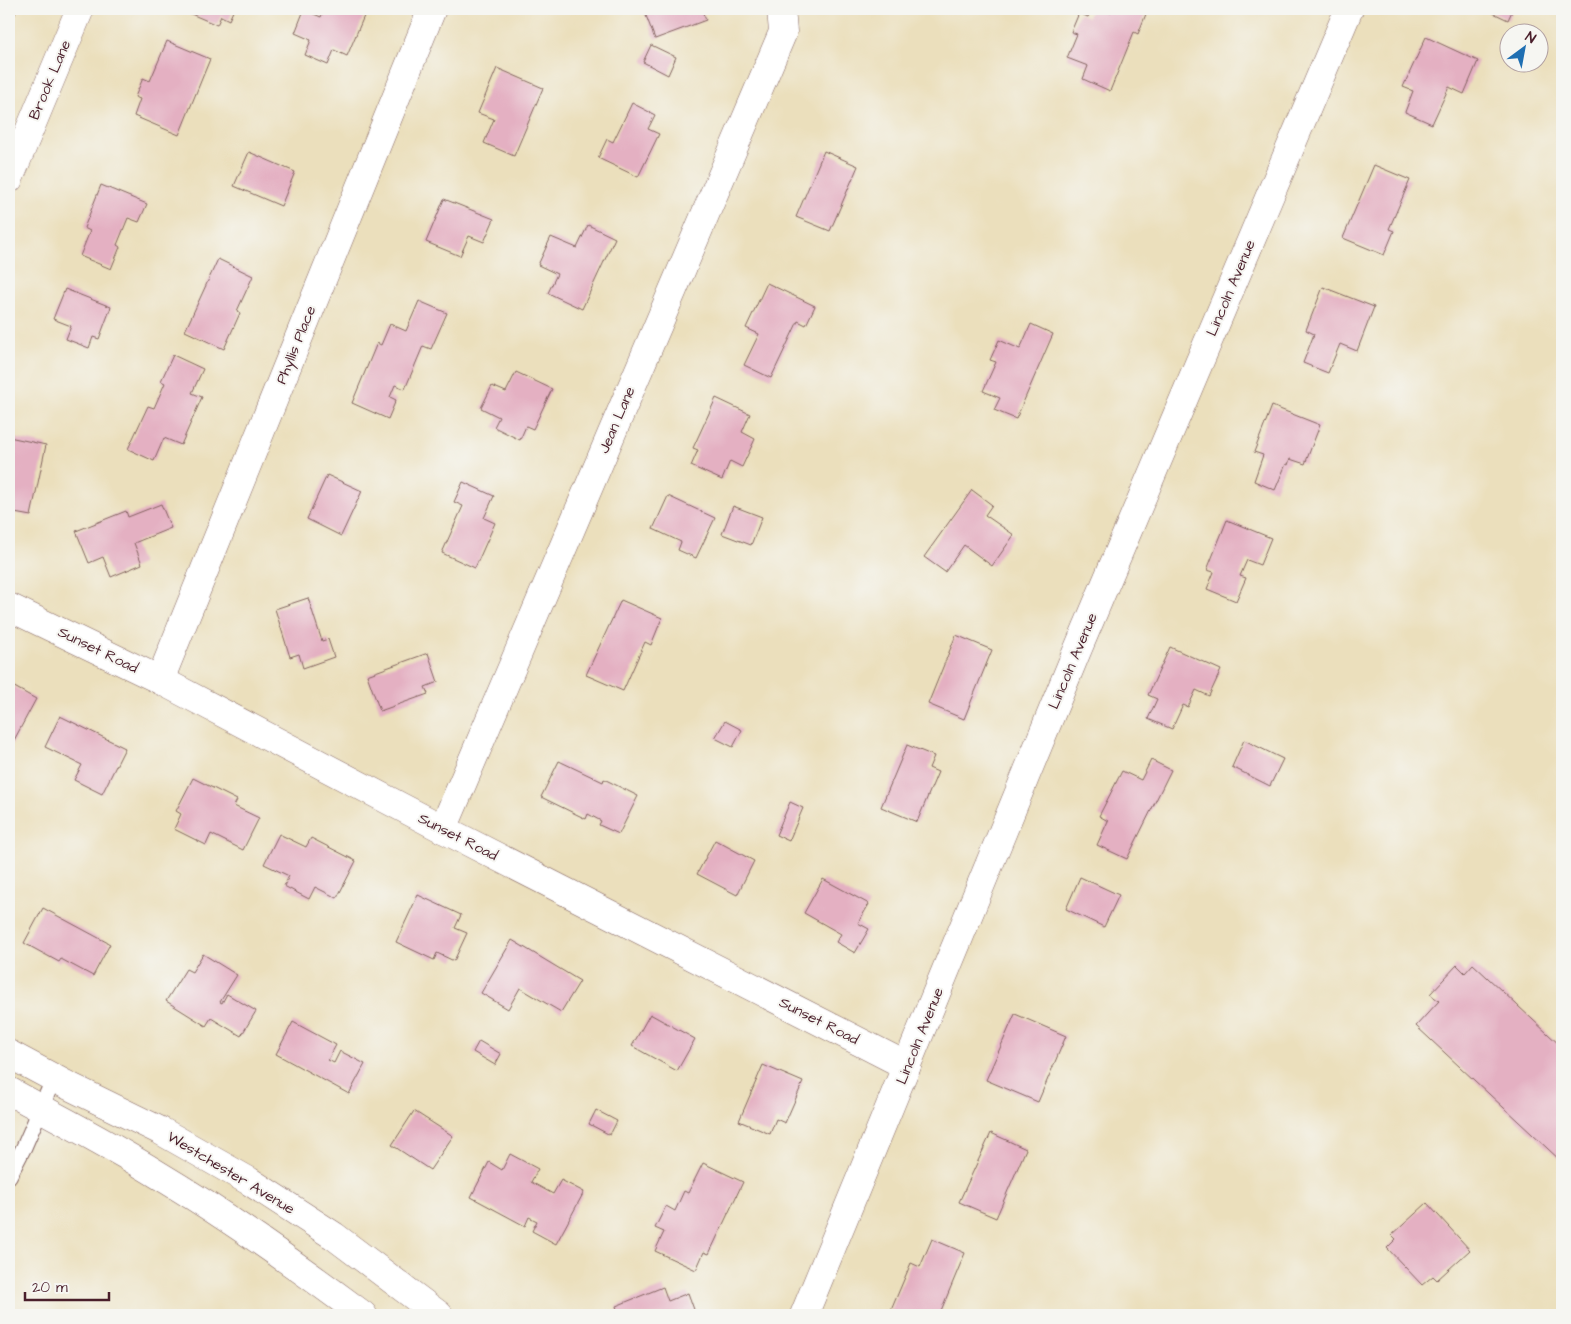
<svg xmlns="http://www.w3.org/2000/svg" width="1571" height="1324" font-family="'Architects Daughter',sans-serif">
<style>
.building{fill:#e4b0c2}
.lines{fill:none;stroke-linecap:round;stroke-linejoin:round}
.service-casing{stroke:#82625e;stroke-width:17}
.minor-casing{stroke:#82625e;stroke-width:29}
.tertiary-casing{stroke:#82625e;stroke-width:29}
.secondary-casing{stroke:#82625e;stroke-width:29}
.service{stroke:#fff;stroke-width:15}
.minor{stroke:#fff;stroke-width:28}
.tertiary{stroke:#fff;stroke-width:28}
.secondary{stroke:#fff;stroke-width:28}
.labels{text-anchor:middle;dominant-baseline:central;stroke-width:4;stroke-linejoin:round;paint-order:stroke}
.street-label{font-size:15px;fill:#4a1f2b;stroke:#f6f6f2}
</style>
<rect width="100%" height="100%" fill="#f6f6f2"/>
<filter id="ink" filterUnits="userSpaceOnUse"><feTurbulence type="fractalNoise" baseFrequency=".02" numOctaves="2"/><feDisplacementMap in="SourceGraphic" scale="10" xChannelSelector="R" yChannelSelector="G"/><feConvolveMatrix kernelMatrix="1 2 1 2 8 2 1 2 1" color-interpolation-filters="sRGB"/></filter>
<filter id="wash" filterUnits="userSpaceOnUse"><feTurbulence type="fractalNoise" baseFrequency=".0096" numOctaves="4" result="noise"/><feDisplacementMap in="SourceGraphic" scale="20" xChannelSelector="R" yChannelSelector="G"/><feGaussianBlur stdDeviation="1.12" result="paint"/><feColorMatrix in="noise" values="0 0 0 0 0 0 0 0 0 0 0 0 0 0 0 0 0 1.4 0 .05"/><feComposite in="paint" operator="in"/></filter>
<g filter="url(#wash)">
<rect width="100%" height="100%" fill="#ebdfbc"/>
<g id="blocks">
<g class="building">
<path d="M9,9h8l-8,20z"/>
<path d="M185,9h49l-5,11 -8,-4 -4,9 -33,-14z"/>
<path d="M324,9h43l-20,47 -13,-6 -6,15 -23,-10 6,-15 -16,-7 9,-23 17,7z"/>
<path d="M656,9h45l5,11 -51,19 -10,-26z"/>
<path d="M1092,9h8l11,4 2,-4h35l-10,25 -4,-2 -24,59 -27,-12 5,-13 -21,-8 10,-24 -6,-2 8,-19 9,4z"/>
<path d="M1485,9h28l-5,11z"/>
<path d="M1426,37l52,24 -14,33 -15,-7 -17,37 -27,-12 8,-21 -10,-4z"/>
<path d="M167,41l43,18 -31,76 -45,-19 6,-17 -5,-2 8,-19 7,3z"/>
<path d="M651,45l25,12 -8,18 -25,-13z"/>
<path d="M497,68l46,20 -29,68 -30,-13 10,-24 -16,-6z"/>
<path d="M632,103l23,12 -7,14 11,5 -21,43 -40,-19 9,-19 6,3z"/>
<path d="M824,151l34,15 -28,65 -34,-14z"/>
<path d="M249,152l46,20 -14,34 -47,-20z"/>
<path d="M1374,165l36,15 -21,49 5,2 -10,24 -41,-17z"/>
<path d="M101,185l46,19 -8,18 -11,-4 -11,27 3,2 -9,22 -31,-13 10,-25 -6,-3z"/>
<path d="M444,199l50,20 -10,23 -15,-6 -9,20 -34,-14z"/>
<path d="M588,225l27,13 -33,71 -34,-16 9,-19 -19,-9 13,-28 26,11z"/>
<path d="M218,259l35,17 -16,35 3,2 -16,36 -39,-18z"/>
<path d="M767,283l48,23 -9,19 -8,-4 -27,57 -27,-13 15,-31 -13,-6z"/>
<path d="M1323,287l51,20 -17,44 -17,-7 -12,29 -25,-10 11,-29 -8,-4z"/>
<path d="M65,289l46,18 -12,32 -6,-2 -4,11 -23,-9 5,-13 -18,-7z"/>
<path d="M419,301l28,12 -16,36 -8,-3 -18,43 -10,-4 -5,12 6,3 -8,19 -36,-16 25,-60 4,2 9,-21 16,7z"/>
<path d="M1031,324l22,10 -37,85 -22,-9 6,-12 -17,-7 13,-29 -6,-2 9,-20 21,9z"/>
<path d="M173,355l30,14 -11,24 10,4 -21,48 -17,-7 -10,23 -26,-12 20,-43 6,2 11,-25 -4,-2z"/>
<path d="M516,372l36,17 -19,40 -7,-3 -6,14 -26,-13 5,-10 -18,-9 11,-22 14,6z"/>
<path d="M716,398l34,16 -8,18 13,7 -13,28 -12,-6 -8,19 -31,-14 7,-16 -5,-2z"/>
<path d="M1272,406l48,19 -15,39 -15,-5 -2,6 -2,-1 -11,26 -21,-9 9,-26 -9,-3z"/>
<path d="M9,437l37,8 -15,71 -22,-4z"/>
<path d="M327,475l35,16 -21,45 -34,-17z"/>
<path d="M463,482l31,14 -10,22 11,5 -20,45 -33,-15 21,-47 -9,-4z"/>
<path d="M972,490l20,15 -7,10 29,20 -22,31 -28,-21 -19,27 -21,-15z"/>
<path d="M668,496l47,22 -19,40 -18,-8 3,-8 -28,-13z"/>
<path d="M161,504l10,24 -37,15 8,21 -31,13 -8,-20 -14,6 -13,-32 50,-20 2,6z"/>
<path d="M733,506l29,11 -11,28 -29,-11z"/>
<path d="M1227,520l44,18 -11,27 -13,-5 -7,16 6,2 -10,23 -29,-12 7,-17 -7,-2z"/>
<path d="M308,598l14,43 6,-2 6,18 -31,11 -4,-14 -9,3 -15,-48z"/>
<path d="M621,600l41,18 -11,27 -6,-3 -22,49 -37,-16z"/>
<path d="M956,635l36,15 -28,69 -36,-15z"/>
<path d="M1170,647l51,23 -12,26 -13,-6 -8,17 -5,-2 -11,24 -24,-10 9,-20 -9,-4z"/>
<path d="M428,653l10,29 -13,5 3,7 -48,17 -13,-36z"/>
<path d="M9,684l27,15 -24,45 -3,-2z"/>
<path d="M60,716l65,32 -23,46 -28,-14 8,-15 -37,-18z"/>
<path d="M725,721l17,9 -9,17 -18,-9z"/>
<path d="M1244,740l39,19 -13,27 -38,-19z"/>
<path d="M907,745l27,11 -5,12 9,4 -21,50 -36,-15z"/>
<path d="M1151,760l20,10 -44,89 -30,-14 11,-24 -9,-5 23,-45 19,9z"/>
<path d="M559,761l44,21 1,-3 34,17 -19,38 -20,-9 2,-4 -13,-7 -2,5 -45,-22z"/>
<path d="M193,778l44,22 -3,6 25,12 -16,32 -32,-16 -5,11 -32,-16 7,-15 -5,-3z"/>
<path d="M790,802l13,6 -14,33 -13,-6z"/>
<path d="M279,834l27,13 5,-9 45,23 -19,37 -22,-11 -6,12 -25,-13 5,-10 -25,-12z"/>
<path d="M715,840l39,21 -17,34 -40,-21z"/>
<path d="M1080,877l39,18 -15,32 -38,-18z"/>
<path d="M823,879l46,25 -11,19 11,6 -14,24 -19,-11 5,-8 -37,-21z"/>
<path d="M418,895l43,20 -6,13 12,5 -13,28 -17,-8 -3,7 -38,-18z"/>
<path d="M43,908l67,36 -17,32 -32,-17 -2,3 -35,-19z"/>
<path d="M512,940l68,41 -19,31 -41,-24 -12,21 -27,-16z"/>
<path d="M203,954l34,21 -17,27 2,1 5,-9 29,17 -15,25 -30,-18 -5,8 -40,-25 20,-32 6,3z"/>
<path d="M1473,964l89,83v115l-146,-136 23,-25 -9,-7 27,-29 8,8z"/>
<path d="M650,1014l45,25 -18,32 -45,-25z"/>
<path d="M1015,1014l51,22 -28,66 -52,-22z"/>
<path d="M293,1022l43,23 -8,15 6,3 6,-12 25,13 -16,30 -73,-40z"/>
<path d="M479,1041l22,13 -6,11 -22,-13z"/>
<path d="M763,1065l40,17 -18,41 -9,-4 -6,15 -31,-13z"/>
<path d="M596,1110l21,11 -7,14 -21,-11z"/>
<path d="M414,1111l39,25 -23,34 -38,-25z"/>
<path d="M991,1133l35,16 -30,69 -37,-16z"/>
<path d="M510,1154l28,15 -7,13 22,12 8,-14 23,12 -28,52 -24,-13 5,-10 -8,-4 -4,9 -54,-29 18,-35 13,8z"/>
<path d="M703,1163l40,19 -34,72 -5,-2 -8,18 -41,-19 9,-19 -9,-4 11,-22 9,5 9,-20 4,2z"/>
<path d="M1427,1203l43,47 -33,30 -4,-4 -11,9 -35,-37 9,-9 -4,-4z"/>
<path d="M932,1239l33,14 -25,60 4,2h-55l22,-52 9,4z"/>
<path d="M663,1287l5,14 20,-8 8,22h-77l-3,-9z"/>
</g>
</g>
</g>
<g filter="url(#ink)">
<use href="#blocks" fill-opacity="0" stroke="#82625e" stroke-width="1"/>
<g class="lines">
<g class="service-casing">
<path id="service" d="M9,1176l15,-29 30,-69"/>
</g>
<g class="minor-casing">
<g id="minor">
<path d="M9,179l71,-170"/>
<path d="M9,607l151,73 283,149 464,237"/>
<path d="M160,680l272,-671"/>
<path d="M443,829l340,-797 -2,-23"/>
</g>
</g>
<g class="tertiary-casing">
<path id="tertiary" d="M804,1315l273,-664 272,-642"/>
</g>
<g class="secondary-casing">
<g id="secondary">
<path d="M9,1054l56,30 96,47 88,50 85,55 105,79"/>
<path d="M9,1091c49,27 100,53 148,83 72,43 139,91 206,141"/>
</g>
</g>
<use href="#service" class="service"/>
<use href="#minor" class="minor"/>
<use href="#tertiary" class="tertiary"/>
<use href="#secondary" class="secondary"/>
</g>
</g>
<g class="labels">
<g class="street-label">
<text transform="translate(50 80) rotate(-67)">Brook Lane</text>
<text transform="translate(1231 288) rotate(-67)">Lincoln Avenue</text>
<text transform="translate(296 345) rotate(-68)">Phyllis Place</text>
<text transform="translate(617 420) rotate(-67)">Jean Lane</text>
<text transform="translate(98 650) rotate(26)">Sunset Road</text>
<text transform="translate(1073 661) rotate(-67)">Lincoln Avenue</text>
<text transform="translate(458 837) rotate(27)">Sunset Road</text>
<text transform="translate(819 1021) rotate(27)">Sunset Road</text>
<text transform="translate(920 1036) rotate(-68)">Lincoln Avenue</text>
<text transform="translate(231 1173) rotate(31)">Westchester Avenue</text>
</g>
</g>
<rect width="1571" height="1324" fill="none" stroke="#f6f6f2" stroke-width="30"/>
<g transform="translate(1524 48) rotate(32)"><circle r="24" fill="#f6f6f2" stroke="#b1a0a2"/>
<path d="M0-4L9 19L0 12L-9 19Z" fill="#1f6fb2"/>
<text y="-8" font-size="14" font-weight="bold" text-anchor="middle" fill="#4a1f2b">N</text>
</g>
<path d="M25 1292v8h84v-8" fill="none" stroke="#4a1f2b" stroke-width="2.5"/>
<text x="32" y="1292" font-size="15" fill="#4a1f2b" stroke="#f6f6f2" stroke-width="4" paint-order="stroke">20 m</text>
</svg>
